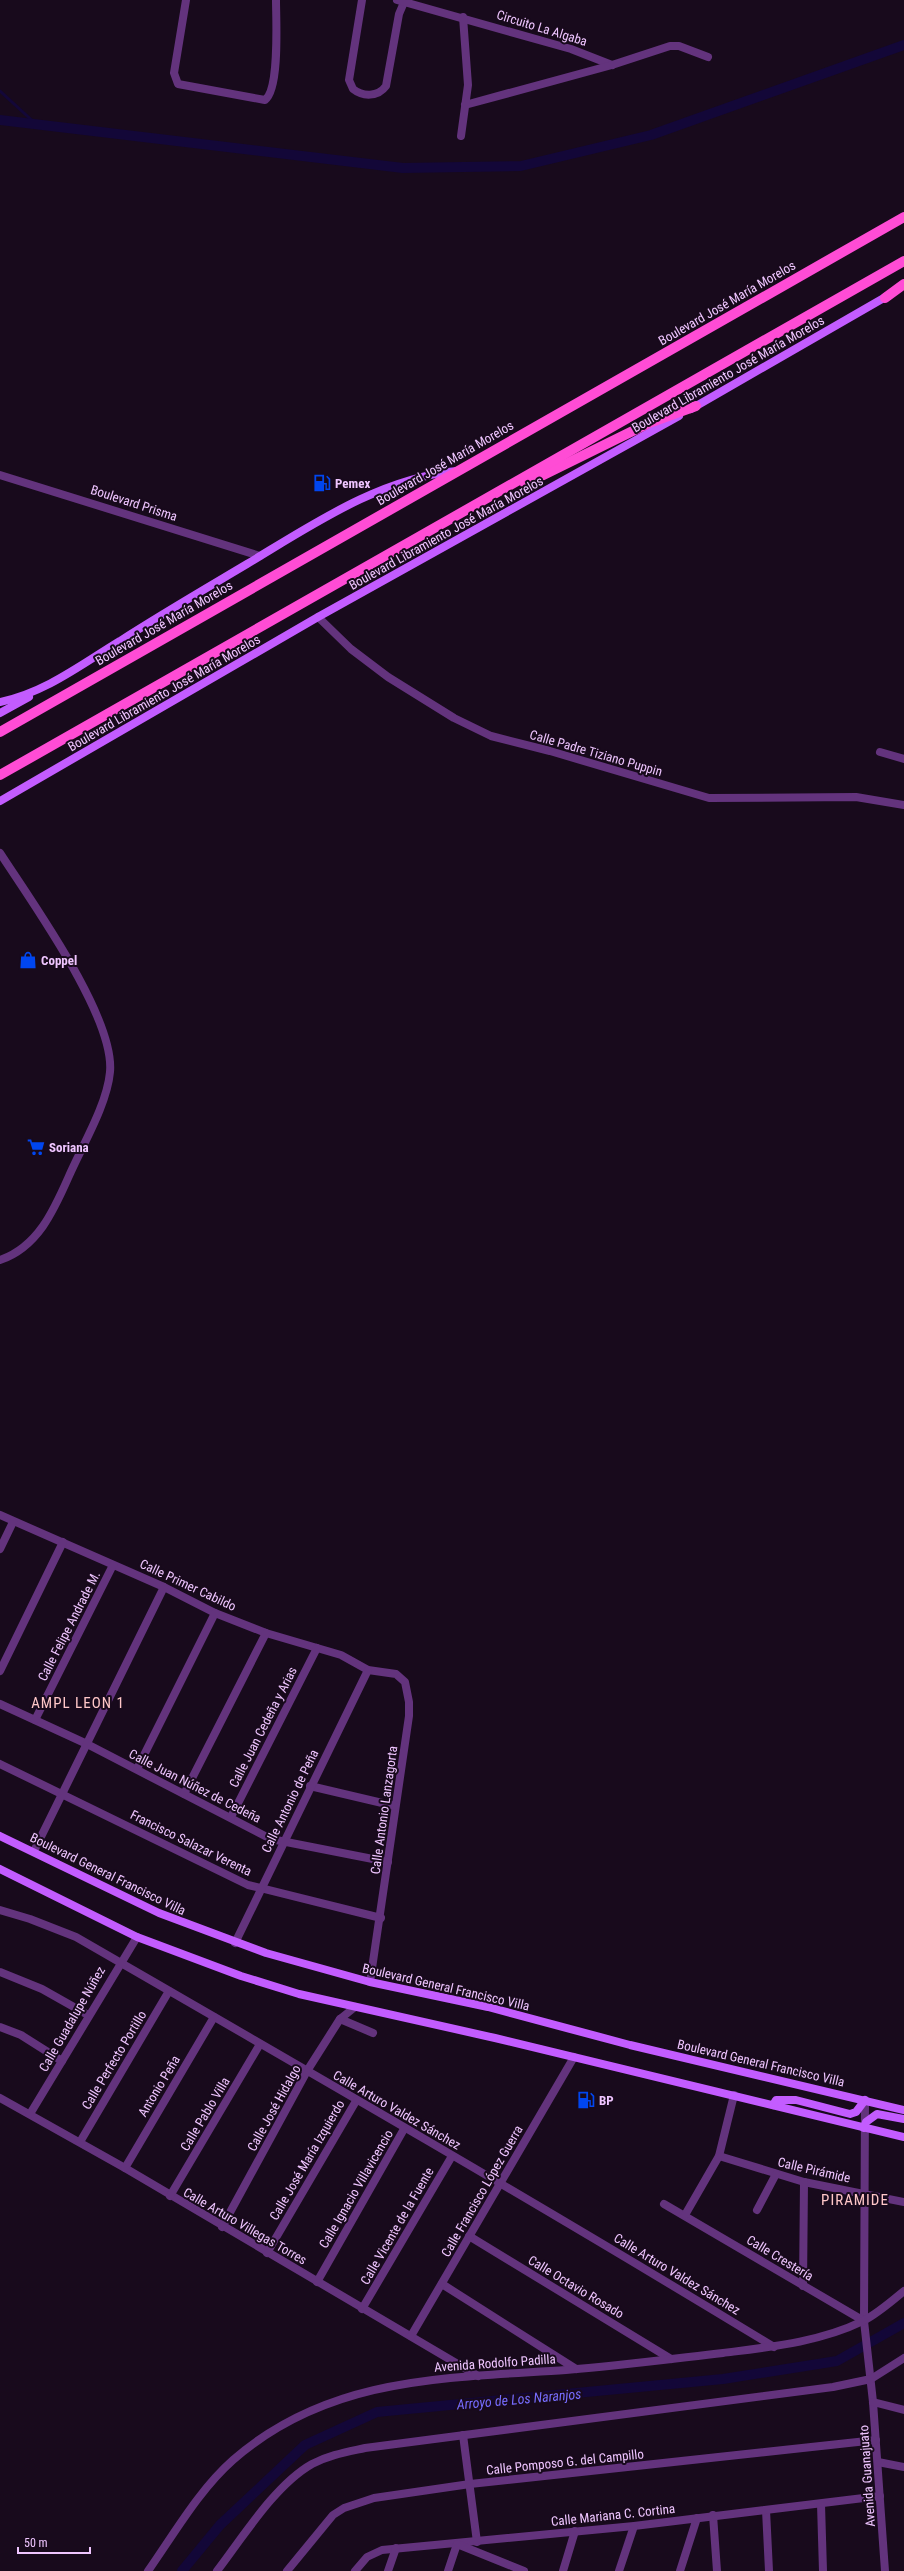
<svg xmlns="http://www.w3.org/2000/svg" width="904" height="2571" font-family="'Roboto Condensed',sans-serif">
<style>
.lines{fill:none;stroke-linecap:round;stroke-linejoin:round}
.stream{stroke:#130738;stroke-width:3}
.canal{stroke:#130738;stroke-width:10}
.street{stroke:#63337d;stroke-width:8}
.secondary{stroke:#c35cff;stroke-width:8}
.primary{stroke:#ff4cd5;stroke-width:10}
.labels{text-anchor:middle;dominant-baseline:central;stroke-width:4;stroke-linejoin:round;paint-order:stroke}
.street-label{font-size:13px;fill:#efc5ff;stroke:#180a1c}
.poi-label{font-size:13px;font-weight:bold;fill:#efc5ff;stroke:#180a1c;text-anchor:start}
.water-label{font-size:14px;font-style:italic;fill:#776dff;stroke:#180a1c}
.quarter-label{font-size:15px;letter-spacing:1px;fill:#ffc7c8;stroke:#180a1c}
</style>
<rect width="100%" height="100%" fill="#180a1c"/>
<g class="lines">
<path class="stream" d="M0,91l37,34"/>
<g class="canal">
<path d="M0,120l403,48 118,-2 130,-31 253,-90"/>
<path d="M182,2571l38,-46 85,-80 72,-33 346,-33 114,-18 67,-38"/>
</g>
<g class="street">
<path d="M186,0l-12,73 4,11 87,16c15,-11 11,-80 11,-100"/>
<path d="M362,0l-13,80 4,9c10,8 25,8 33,-3l13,-72 6,-14"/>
<path d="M397,0l174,49 41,16"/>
<path d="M465,105l147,-40 58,-19h9l29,11"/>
<path d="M461,136l7,-51 -5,-68"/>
<path d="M0,475l260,81"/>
<path d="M318,617l33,32 37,28 66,41 37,18 59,15 159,47 147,-1 48,8"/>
<path d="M880,752l24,7"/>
<path d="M0,853c31,48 115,164 110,219 -3,33 -28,74 -41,104 -15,34 -31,71 -69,84"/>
<path d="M0,1515l164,72 51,26 51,20 75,22 27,15 28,4 9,8 4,20v14l-39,266"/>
<path d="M0,1549l13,-27"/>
<path d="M0,1671l63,-129"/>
<path d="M0,1704l87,40 178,92 11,4 112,22"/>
<path d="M35,1720l78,-155"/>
<path d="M0,1764l248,121 133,33"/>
<path d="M137,1769l78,-156"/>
<path d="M310,1786l85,20"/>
<path d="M184,1794l82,-161"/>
<path d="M231,1817l86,-169"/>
<path d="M34,1851l130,-264"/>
<path d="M0,1910l30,9 46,18c234,135 468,270 698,410"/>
<path d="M235,1943l133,-273"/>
<path d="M0,1972l42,17 46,26"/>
<path d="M340,2019l33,14"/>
<path d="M0,2027l21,8 41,26"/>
<path d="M0,2098l125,70 353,208"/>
<path d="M865,2100l-1,221 9,81 12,169"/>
<path d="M30,2114l107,-177"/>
<path d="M80,2142l89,-151"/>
<path d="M719,2156l85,26 100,20"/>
<path d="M125,2168l89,-151"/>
<path d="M170,2196l90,-152"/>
<path d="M664,2204l200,117"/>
<path d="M757,2210l19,-36"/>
<path d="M685,2215l34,-59 15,-61"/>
<path d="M222,2227l85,-156 33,-52 15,-12"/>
<path d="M469,2236l202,123"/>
<path d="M267,2253l89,-152"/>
<path d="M317,2282l87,-153"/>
<path d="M442,2284l134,85"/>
<path d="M803,2286l1,-104"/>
<path d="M362,2309l90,-153"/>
<path d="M411,2336l163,-279"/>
<path d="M873,2402l31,8"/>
<path d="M463,2435l14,107"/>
<path d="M878,2462l26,5"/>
<path d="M821,2504l2,67"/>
<path d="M766,2510l3,61"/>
<path d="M713,2515l4,56"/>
<path d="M148,2571c26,-37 51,-81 85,-111 96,-84 213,-82 333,-90 52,-4 105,-11 157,-17 47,-6 97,-11 140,-32 14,-7 29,-20 41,-30"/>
<path d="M217,2571c26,-34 58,-86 95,-107 17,-9 35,-12 53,-16l468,-61 38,-8 33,-21"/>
<path d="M287,2571l46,-56 11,-7 30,-10 96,-14 406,-44"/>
<path d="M355,2571l12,-14 15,-7 252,-24 246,-30"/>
<path d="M388,2571l8,-23"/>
<path d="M448,2571l9,-27 67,27"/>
<path d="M563,2571l12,-40"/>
<path d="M619,2571l15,-45"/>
<path d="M680,2571l17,-53"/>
</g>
<g class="secondary">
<path d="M691,409l198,-114"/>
<path d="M0,702c45,-9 82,-38 120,-61 42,-27 85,-52 127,-77 65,-39 133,-86 210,-93"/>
<path d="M0,713l29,-16"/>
<path d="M0,801l318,-184 361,-201"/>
<path d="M0,1836l159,77 107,40 104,29 118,25 142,38 274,65"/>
<path d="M0,1869l137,68 104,39 58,18 196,44 409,99"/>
<path d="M773,2105l3,-5h20l54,14 6,-2 9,-12"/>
<path d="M864,2128l2,-6 11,-8 27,5"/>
</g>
<g class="primary">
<path d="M885,298l19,-14"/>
<path d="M525,484l124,-61 47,-17"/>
<path d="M0,732l904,-515"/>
<path d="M0,775l904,-514"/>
</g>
</g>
<defs>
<g id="fuel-bare" transform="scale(1.38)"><path d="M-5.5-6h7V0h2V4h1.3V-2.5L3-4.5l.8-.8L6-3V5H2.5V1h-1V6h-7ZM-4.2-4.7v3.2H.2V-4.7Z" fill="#0046f0" stroke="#180a1c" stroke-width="2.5" paint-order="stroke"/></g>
<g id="shop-bare" transform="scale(1.38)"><path d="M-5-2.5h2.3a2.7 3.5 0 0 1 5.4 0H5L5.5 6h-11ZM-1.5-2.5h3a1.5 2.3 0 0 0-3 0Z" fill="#0046f0" stroke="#180a1c" stroke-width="2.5" paint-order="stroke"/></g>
<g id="supermarket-bare" transform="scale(1.38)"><path d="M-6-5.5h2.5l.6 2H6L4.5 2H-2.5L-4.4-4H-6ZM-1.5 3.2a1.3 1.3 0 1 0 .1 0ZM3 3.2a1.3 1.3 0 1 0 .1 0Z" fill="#0046f0" stroke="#180a1c" stroke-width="2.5" paint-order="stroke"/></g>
</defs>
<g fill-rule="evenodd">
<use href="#fuel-bare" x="322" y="483"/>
<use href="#shop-bare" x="28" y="960"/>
<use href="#supermarket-bare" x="36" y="1147"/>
<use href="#fuel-bare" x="586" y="2100"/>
</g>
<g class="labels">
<g class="street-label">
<text transform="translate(542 28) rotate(17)">Circuito La Algaba</text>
<text transform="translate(727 303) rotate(-30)">Boulevard José María Morelos</text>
<text transform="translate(728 374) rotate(-30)">Boulevard Libramiento José María Morelos</text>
<text transform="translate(445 463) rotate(-30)">Boulevard José María Morelos</text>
<text transform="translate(134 503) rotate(18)">Boulevard Prisma</text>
<text transform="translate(446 533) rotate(-29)">Boulevard Libramiento José María Morelos</text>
<text transform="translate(164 623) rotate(-30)">Boulevard José María Morelos</text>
<text transform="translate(164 693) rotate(-30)">Boulevard Libramiento José María Morelos</text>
<text transform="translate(596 753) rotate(16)">Calle Padre Tiziano Puppin</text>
<text transform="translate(188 1585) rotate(25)">Calle Primer Cabildo</text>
<text transform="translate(69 1626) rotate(-63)">Calle Felipe Andrade M.</text>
<text transform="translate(263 1727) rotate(-63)">Calle Juan Cedeña y Arias</text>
<text transform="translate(195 1786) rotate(27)">Calle Juan Núñez de Cedeña</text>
<text transform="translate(290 1801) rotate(-64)">Calle Antonio de Peña</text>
<text transform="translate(384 1810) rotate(-82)">Calle Antonio Lanzagorta</text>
<text transform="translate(191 1843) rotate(26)">Francisco Salazar Verenta</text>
<text transform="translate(108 1874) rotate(26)">Boulevard General Francisco Villa</text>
<text transform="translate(446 1987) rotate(13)">Boulevard General Francisco Villa</text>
<text transform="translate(72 2019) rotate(-60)">Calle Guadalupe Núñez</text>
<text transform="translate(114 2060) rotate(-59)">Calle Perfecto Portillo</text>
<text transform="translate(761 2063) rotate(13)">Boulevard General Francisco Villa</text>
<text transform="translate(159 2086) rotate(-59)">Antonio Peña</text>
<text transform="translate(274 2108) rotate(-61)">Calle José Hidalgo</text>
<text transform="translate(397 2110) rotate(30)">Calle Arturo Valdez Sánchez</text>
<text transform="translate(205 2114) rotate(-59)">Calle Pablo Villa</text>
<text transform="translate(307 2160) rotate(-60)">Calle José María Izquierdo</text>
<text transform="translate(814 2170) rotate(13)">Calle Pirámide</text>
<text transform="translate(356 2189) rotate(-60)">Calle Ignacio Villavicencio</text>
<text transform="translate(482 2191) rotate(-60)">Calle Francisco López Guerra</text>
<text transform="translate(245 2226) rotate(30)">Calle Arturo Villegas Torres</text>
<text transform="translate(397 2226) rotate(-60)">Calle Vicente de la Fuente</text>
<text transform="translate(780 2258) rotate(31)">Calle Crestería</text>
<text transform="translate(677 2274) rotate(31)">Calle Arturo Valdez Sánchez</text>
<text transform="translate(576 2287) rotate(31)">Calle Octavio Rosado</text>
<text transform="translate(495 2363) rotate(-4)">Avenida Rodolfo Padilla</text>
<text transform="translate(565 2462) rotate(-6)">Calle Pomposo G. del Campillo</text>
<text transform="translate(867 2476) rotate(-94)">Avenida Guanajuato</text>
<text transform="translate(613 2515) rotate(-6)">Calle Mariana C. Cortina</text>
</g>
<g class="poi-label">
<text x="335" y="483">Pemex</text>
<text x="41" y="960">Coppel</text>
<text x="49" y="1147">Soriana</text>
<text x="599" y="2100">BP</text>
</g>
<g class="water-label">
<text transform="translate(519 2399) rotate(-5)">Arroyo de Los Naranjos</text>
</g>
<g class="quarter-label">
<text x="78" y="1703">AMPL LEON 1</text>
<text x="855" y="2200">PIRAMIDE</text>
</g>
</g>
<path d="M18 2547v6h72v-6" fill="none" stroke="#efc5ff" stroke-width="2"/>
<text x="24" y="2547" font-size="12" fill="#efc5ff" stroke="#180a1c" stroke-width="3" paint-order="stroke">50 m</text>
</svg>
